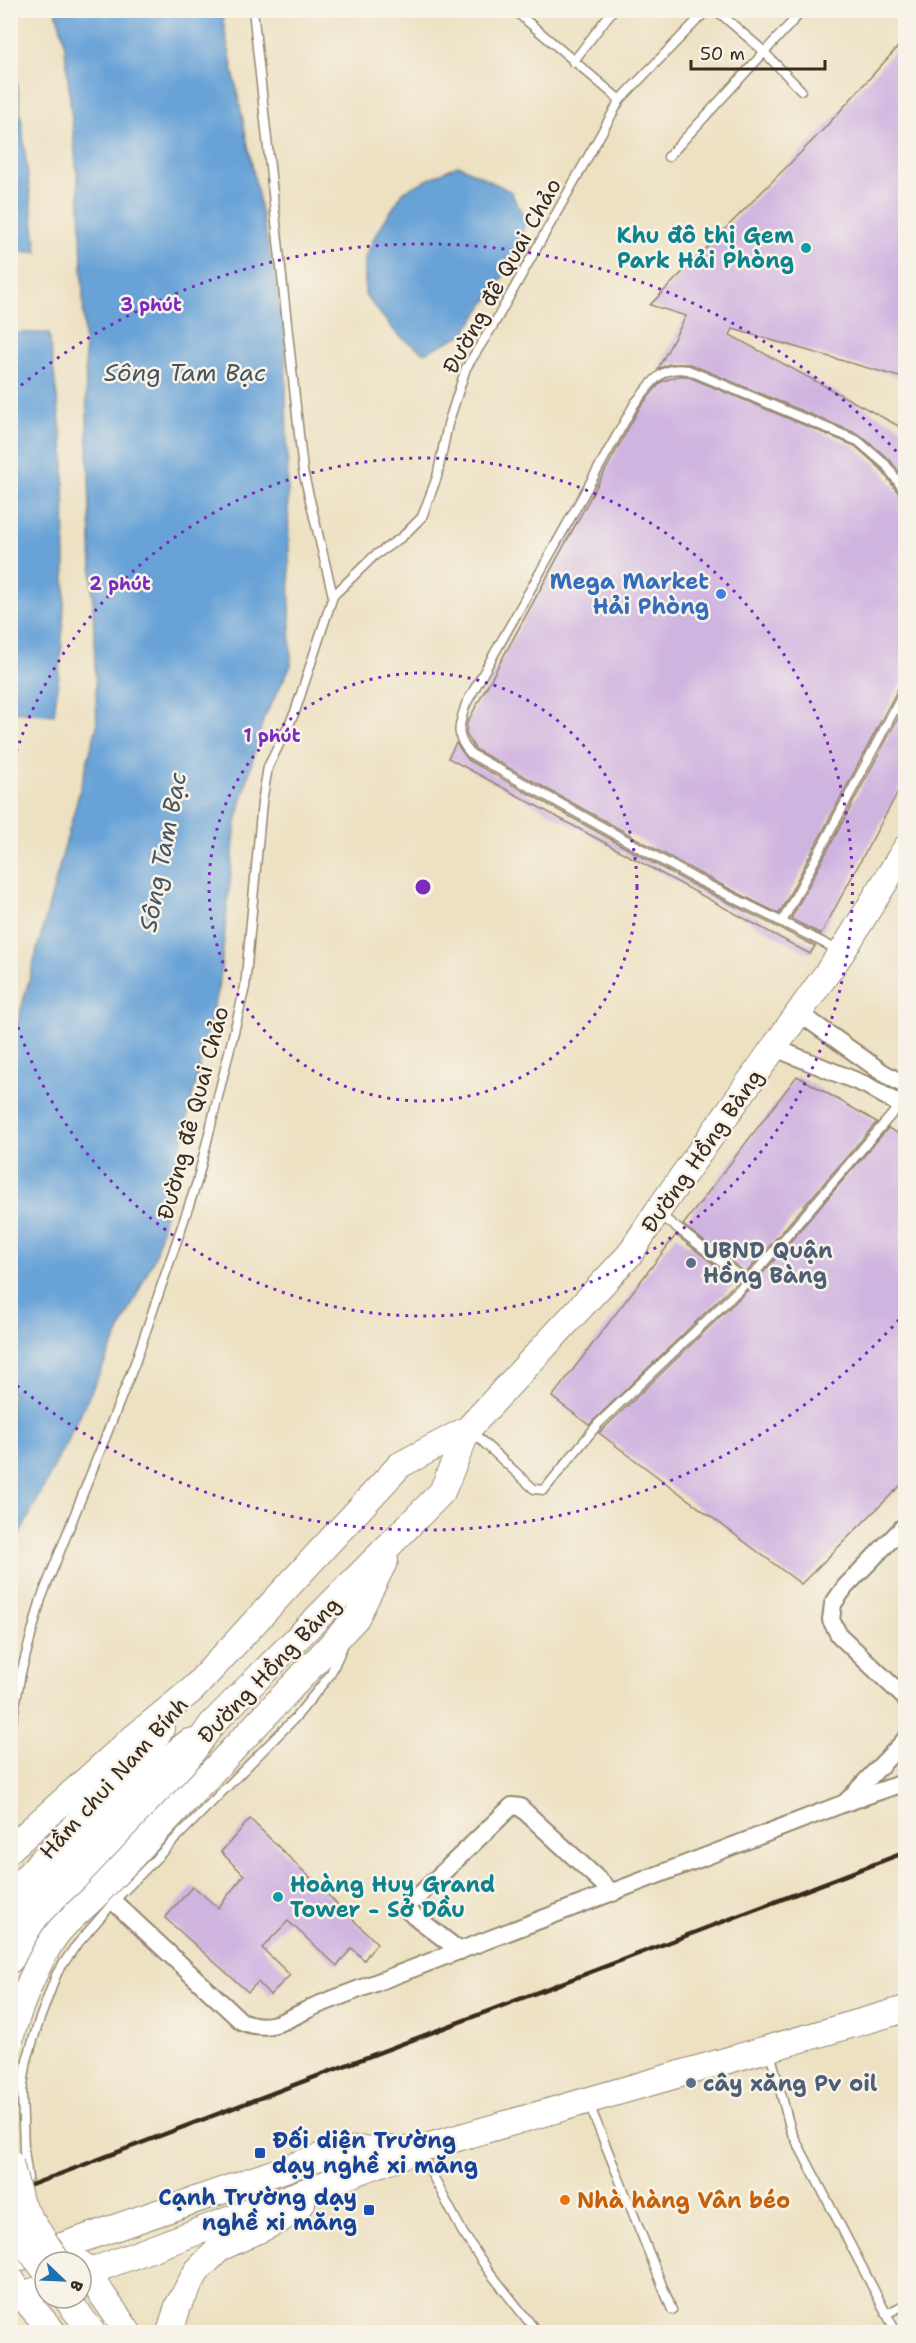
<svg xmlns="http://www.w3.org/2000/svg" width="916" height="2343" font-family="'Shantell Sans',sans-serif">
<style>
.water{fill:#67a2d7;stroke:#51667a;stroke-width:1.5}
.building{fill:#d0b4e0}
.lines{fill:none;stroke-linecap:round;stroke-linejoin:round}
.lane-casing{stroke:#948670;stroke-width:11}
.street-casing{stroke:#948670;stroke-width:20}
.primary-casing{stroke:#948670;stroke-width:28}
.lane{stroke:#fff;stroke-width:8}
.street{stroke:#fff;stroke-width:16}
.primary{stroke:#fff;stroke-width:26}
.rail{stroke:#3b2a1e;stroke-width:4.5}
.primary-bridge-casing{stroke:#948670;stroke-width:28;stroke-linecap:butt}
.primary-bridge{stroke:#fff;stroke-width:26}
.ring{fill:none;stroke:#7b2cbf;stroke-width:3;stroke-dasharray:3 6}
.culture-dot{fill:#0f9aa8;stroke:#f7f3e8;stroke-width:2}
.shop-dot{fill:#3f7fe0;stroke:#f7f3e8;stroke-width:2}
.service-dot{fill:#5c6f8a;stroke:#f7f3e8;stroke-width:2}
.transit-dot{fill:#1a4fb4;stroke:#f7f3e8;stroke-width:2}
.food-dot{fill:#e8710a;stroke:#f7f3e8;stroke-width:2}
.labels{text-anchor:middle;dominant-baseline:central;stroke-width:5;stroke-linejoin:round;paint-order:stroke}
.culture-label{font-size:22px;font-weight:bold;fill:#0d838f;stroke:#f7f3e8;text-anchor:end}
.street-label{font-size:22px;fill:#3b2a1e;stroke:#f7f3e8}
.shop-label{font-size:22px;font-weight:bold;fill:#366cbe;stroke:#f7f3e8;text-anchor:end}
.service-label{font-size:22px;font-weight:bold;fill:#4e5e75;stroke:#f7f3e8;text-anchor:start}
.transit-label{font-size:22px;font-weight:bold;fill:#164399;stroke:#f7f3e8;text-anchor:start}
.food-label{font-size:22px;font-weight:bold;fill:#c56008;stroke:#f7f3e8;text-anchor:start}
.water-label{font-size:24px;font-style:italic;fill:#4a545f;stroke:#f7f3e8}
.centre{fill:#7b2cbf;stroke:#f7f3e8;stroke-width:3}
.ring-label{font-size:18px;text-anchor:middle;font-weight:bold;fill:#7b2cbf;stroke:#f7f3e8;stroke-width:5;stroke-linejoin:round;paint-order:stroke}
</style>
<rect width="100%" height="100%" fill="#f7f3e8"/>
<filter id="ink" filterUnits="userSpaceOnUse"><feTurbulence type="fractalNoise" baseFrequency=".0167" numOctaves="2"/><feDisplacementMap in="SourceGraphic" scale="12" xChannelSelector="R" yChannelSelector="G"/><feConvolveMatrix kernelMatrix="1 2 1 2 8 2 1 2 1" color-interpolation-filters="sRGB"/></filter>
<filter id="wash" filterUnits="userSpaceOnUse"><feTurbulence type="fractalNoise" baseFrequency=".008" numOctaves="4" result="noise"/><feDisplacementMap in="SourceGraphic" scale="24" xChannelSelector="R" yChannelSelector="G"/><feGaussianBlur stdDeviation="1.35" result="paint"/><feColorMatrix in="noise" values="0 0 0 0 0 0 0 0 0 0 0 0 0 0 0 0 0 1.4 0 .05"/><feComposite in="paint" operator="in"/></filter>
<g filter="url(#wash)">
<rect width="100%" height="100%" fill="#ede1c2"/>
<g class="water">
<path d="M56,11h165l64,319 6,335 -28,55 -27,102 -16,157 -65,277 -77,163 -67,133v-505l86,-321 -17,-523 -16,-164z"/>
<path d="M10,34h1l26,218 -26,1z"/>
<path d="M458,165l52,26 16,29 -14,44 -48,70 -40,19 -26,-18 -33,-40v-38l12,-25 27,-41z"/>
<path d="M10,333h39l15,122 1,136 -4,64 -7,60 -43,-4z"/>
</g>
<g id="blocks">
<g class="building">
<path d="M906,38v341l-173,-50 -3,6 176,95v51l-16,-21 -30,-25 -170,-71h-21l-11,5 28,-53 -36,-11 171,-173z"/>
<path d="M678,376h8l169,70 26,23 20,28 5,2v183l-6,3 -121,229 -82,-42 -222,-123 -9,-15 1,-11 173,-316 21,-25z"/>
<path d="M906,703v74l-85,157 -30,-15z"/>
<path d="M456,743l12,17 223,124 124,62 -5,8 -362,-196z"/>
<path d="M797,1076l80,46 -131,151 -63,-48z"/>
<path d="M888,1128l18,10v342l-105,104 -202,-151 153,-147z"/>
<path d="M676,1235l61,47 -148,143 -37,-28z"/>
<path d="M250,1819l127,124 -13,17 -12,-12 -15,18 -49,-45 -26,27 28,27 -20,20 -12,-13 -10,10 -83,-74 28,-32 25,22 26,-33 -23,-23z"/>
</g>
</g>
</g>
<g filter="url(#ink)">
<use href="#blocks" fill-opacity="0" stroke="#948670" stroke-width="1.5"/>
<g class="lines">
<g class="lane-casing">
<g id="lane">
<path d="M514,10l106,90"/>
<path d="M716,10l43,37 42,43"/>
<path d="M573,62l40,-52"/>
<path d="M668,157l135,-147"/>
<path d="M333,596l41,-40 28,-19 20,-20 15,-40 11,-53 18,-56 28,-44 126,-224 87,-90"/>
<path d="M782,922l124,-234"/>
<path d="M840,951l-146,-73 -223,-124c-17,-18 -12,-29 -5,-50l169,-301c17,-19 24,-38 53,-33l170,71 28,24 20,28"/>
<path d="M659,1214l88,68"/>
<path d="M471,1431l63,58 10,1 54,-66 149,-142 153,-177 6,-10"/>
<path d="M10,1732l11,-59 20,-74 94,-236 62,-181 48,-195 17,-185 6,-35 27,-55 38,-116 -30,-125 -50,-461"/>
<path d="M770,2052l21,79 105,201"/>
<path d="M589,2104l83,206"/>
<path d="M420,2152l43,81 25,37 49,62"/>
<path d="M28,2178l-4,-28 -2,-58 5,-32 12,-39 18,-48 17,-25 44,-51 178,-180 34,-42 13,-29"/>
<path d="M886,2314l20,-10"/>
</g>
</g>
<g class="street-casing">
<g id="street">
<path d="M799,1013l83,59 24,14"/>
<path d="M775,1048l91,37 40,23"/>
<path d="M906,1524l-61,63 -12,17 -2,16 8,15 67,64"/>
<path d="M846,1802l60,-63"/>
<path d="M114,1902l127,119c29,13 48,-3 74,-15l530,-203 61,-21"/>
<path d="M460,1951l-52,-40 2,-7 102,-98 8,1 93,86"/>
</g>
</g>
<g class="primary-casing">
<g id="primary">
<path d="M288,1691l68,-73 29,-58"/>
<path d="M10,1849l122,-110 61,-50 207,-224 68,-36 161,-174 28,-43 185,-260 64,-104"/>
<path d="M10,1894l125,-131 26,-34"/>
<path d="M10,1922l148,-155 31,-25"/>
<path d="M10,1960l161,-178 41,-58 230,-232 26,-63"/>
<path d="M10,2260l55,-15 275,-95 63,-1"/>
<path d="M81,2264l47,68"/>
<path d="M81,2275l338,-126 487,-140"/>
<path d="M10,2278l12,18 31,36"/>
<path d="M66,2298l26,34"/>
<path d="M10,2300l35,-13"/>
<path d="M170,2332l8,-26 19,-35 23,-23 60,-28 22,-17"/>
</g>
</g>
<use href="#lane" class="lane"/>
<use href="#street" class="street"/>
<use href="#primary" class="primary"/>
<path class="rail" d="M10,2193l896,-341"/>
<g class="primary-bridge-casing">
<g id="primary-bridge">
<path d="M10,2040c7,-30 30,-86 49,-109 10,-12 23,-22 34,-33l195,-207"/>
<path d="M10,2163l11,42 37,57"/>
<path d="M10,2225l35,45"/>
</g>
</g>
<use href="#primary-bridge" class="primary-bridge"/>
</g>
</g>
<g class="ring">
<circle cx="423" cy="887" r="214"/>
<path d="M11 769A429 429 0 1 1 11 1005"/>
<path d="M905 1313A643 643 0 0 1 14 1383M14 391A643 643 0 0 1 905 461"/>
</g>
<g class="culture-dot">
<circle cx="806" cy="248" r="6"/>
<circle cx="278" cy="1897" r="6"/>
</g>
<circle class="shop-dot" cx="721" cy="594" r="6"/>
<g class="service-dot">
<circle cx="691" cy="1263" r="6"/>
<circle cx="691" cy="2083" r="6"/>
</g>
<g class="transit-dot">
<rect x="254" y="2147" width="12" height="12" rx="3"/>
<rect x="363" y="2204" width="12" height="12" rx="3"/>
</g>
<circle class="food-dot" cx="565" cy="2200" r="6"/>
<g class="labels">
<g class="culture-label">
<text x="794" y="235">Khu đô thị Gem<tspan x="794" dy="25">Park Hải Phòng</tspan></text>
<text x="290" y="1884" text-anchor="start">Hoàng Huy Grand<tspan x="290" dy="25">Tower - Sở Dầu</tspan></text>
</g>
<g class="street-label">
<text transform="translate(502 276) rotate(-61)">Đường đê Quai Chảo</text>
<text transform="translate(193 1113) rotate(-75)">Đường đê Quai Chảo</text>
<text transform="translate(702 1151) rotate(-55)">Đường Hồng Bàng</text>
<text transform="translate(269 1670) rotate(-46)">Đường Hồng Bàng</text>
<text transform="translate(114 1778) rotate(-48)">Hầm chui Nam Bính</text>
</g>
<g class="shop-label">
<text x="709" y="581">Mega Market<tspan x="709" dy="25">Hải Phòng</tspan></text>
</g>
<g class="service-label">
<text x="703" y="1250">UBND Quận<tspan x="703" dy="25">Hồng Bàng</tspan></text>
<text x="703" y="2083">cây xăng Pv oil</text>
</g>
<g class="transit-label">
<text x="272" y="2140">Đối diện Trường<tspan x="272" dy="25">dạy nghề xi măng</tspan></text>
<text x="357" y="2197" text-anchor="end">Cạnh Trường dạy<tspan x="357" dy="25">nghề xi măng</tspan></text>
</g>
<g class="food-label">
<text x="577" y="2200">Nhà hàng Vân béo</text>
</g>
<g class="water-label">
<text x="185" y="373">Sông Tam Bạc</text>
<text transform="translate(163 852) rotate(-79)">Sông Tam Bạc</text>
</g>
</g>
<circle cx="423" cy="887" r="9" class="centre"/>
<g class="ring-label">
<text x="151" y="311">3 phút</text>
<text x="120" y="590">2 phút</text>
<text x="272" y="742">1 phút</text>
</g>
<rect width="916" height="2343" fill="none" stroke="#f7f3e8" stroke-width="36"/>
<g transform="translate(63 2280) rotate(113)"><circle r="28" fill="#f7f3e8" stroke="#aca397" stroke-width="1.5"/>
<path d="M0-4.5L10 22L0 15L-10 22Z" fill="#1f6fb2"/>
<text y="-9" font-size="16" font-weight="bold" text-anchor="middle" fill="#3b2a1e">B</text>
</g>
<path d="M691 60v9h134v-9" fill="none" stroke="#3b2a1e" stroke-width="3"/>
<text x="700" y="60" font-size="18" fill="#3b2a1e" stroke="#f7f3e8" stroke-width="4.5" paint-order="stroke">50 m</text>
</svg>
